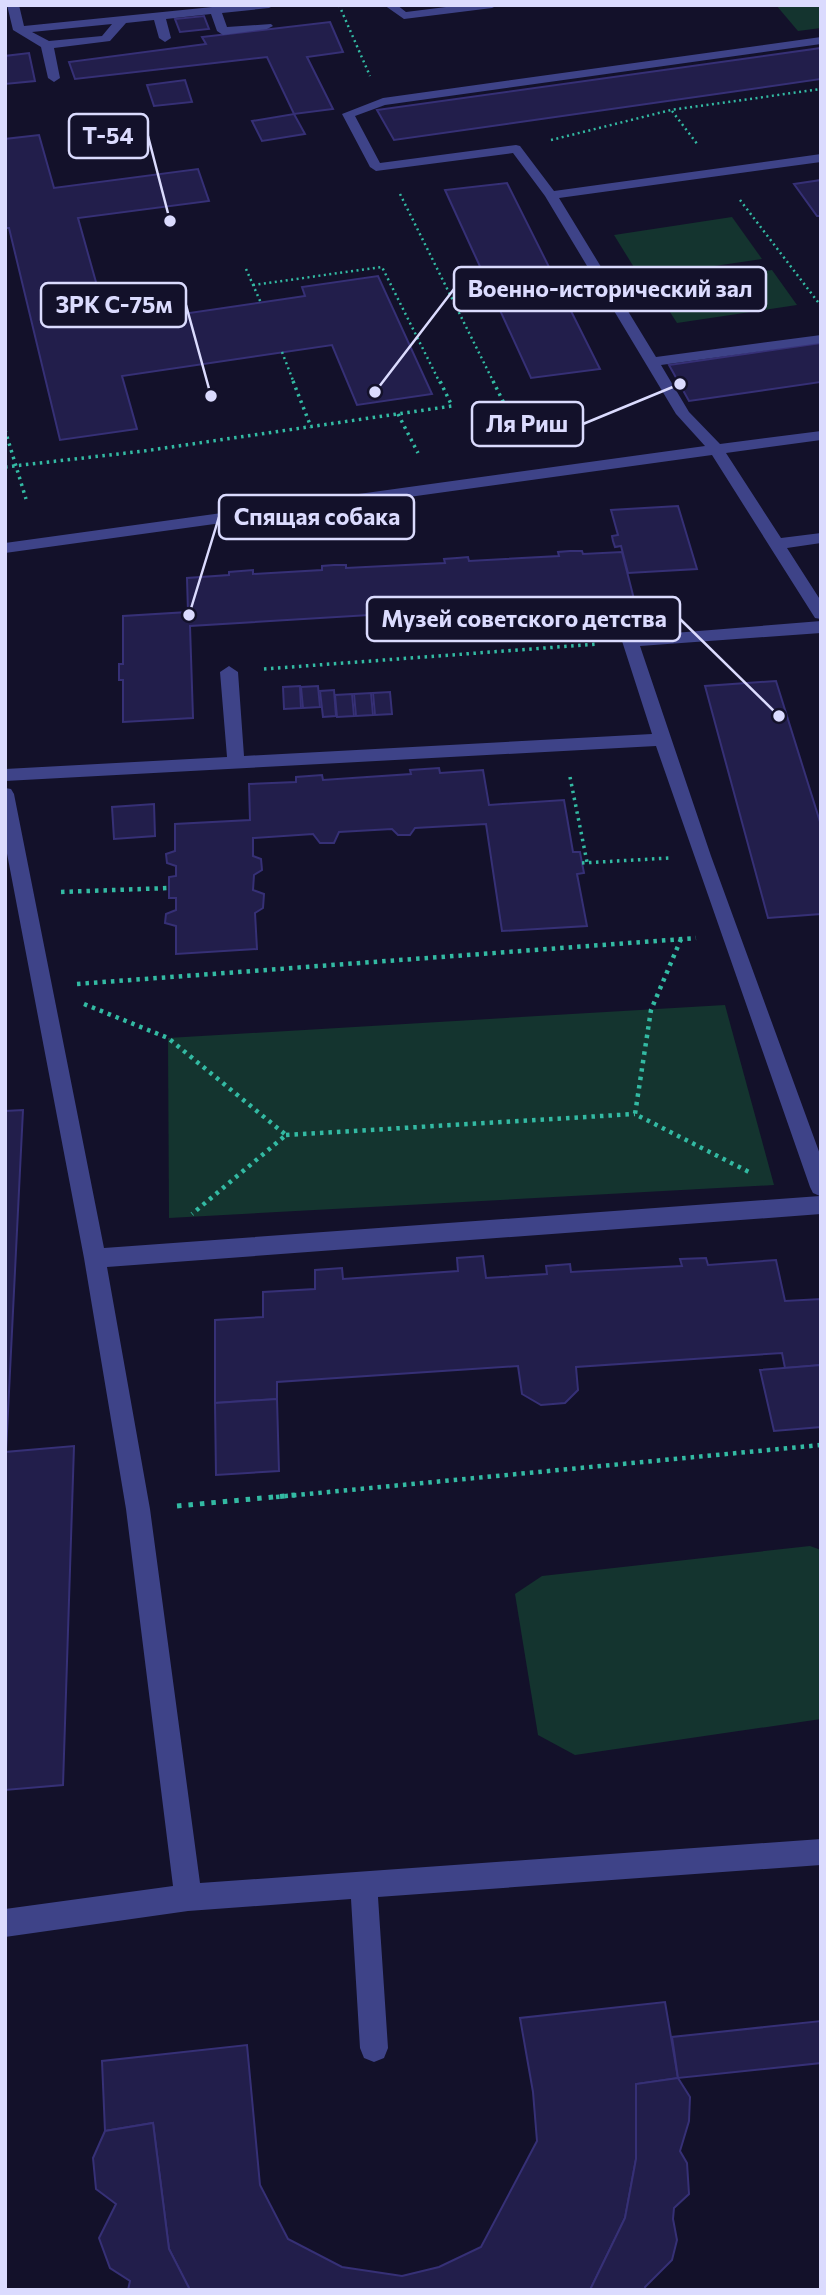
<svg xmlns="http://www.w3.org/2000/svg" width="826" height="2295" font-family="Commissioner,sans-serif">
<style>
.green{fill:#14342f}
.building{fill:#221e4b;stroke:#363076;stroke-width:2}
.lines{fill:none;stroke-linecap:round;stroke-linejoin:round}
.path-far3{stroke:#33baa3;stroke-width:2.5;stroke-dasharray:2 3.5;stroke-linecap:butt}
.path-far2{stroke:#33baa3;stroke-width:3.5;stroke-dasharray:2.5 4.5;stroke-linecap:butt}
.path-far1{stroke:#33baa3;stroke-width:4.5;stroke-dasharray:3.5 5;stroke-linecap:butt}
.path{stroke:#33baa3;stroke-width:5;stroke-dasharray:4.5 7;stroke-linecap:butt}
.minor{fill:#3e4388;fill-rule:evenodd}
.leader{fill:none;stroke:#dbdbfe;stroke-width:2.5}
.callout-dot{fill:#dbdbfe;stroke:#13112a;stroke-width:2.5}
.callout{fill:#13112a;stroke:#dbdbfe;stroke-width:2.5}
.callout-label{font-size:23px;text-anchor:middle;font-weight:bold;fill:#dbdbfe}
</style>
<rect width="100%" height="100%" fill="#13112a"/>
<g class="green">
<path d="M776,5h45v23l-23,3z"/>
<path d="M732,217l30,42 -122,18 -26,-42z"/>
<path d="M772,270l25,35 -120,18 -23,-36z"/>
<path d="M725,1005l49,180 -605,33 -1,-180z"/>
<path d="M810,1546l11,4v169l-246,36 -37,-20 -23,-141 27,-18z"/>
</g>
<g class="building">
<path d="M204,16l5,13 -29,3 -5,-13z"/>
<path d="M330,22l13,30 -36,5 26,52 -39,5 -27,-57 -192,22 -6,-17 137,-18 -4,-7z"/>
<path d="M821,48v31l-427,61 -17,-30z"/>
<path d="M29,53l6,28 -30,3v-28z"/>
<path d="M185,80l7,22 -38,4 -7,-21z"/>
<path d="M294,114l11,20 -43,7 -10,-20z"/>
<path d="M39,135l15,53 144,-19 11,32 -131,17 30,107 197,-29 -3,-9 76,-11 54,118 -75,11 -25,-60 -210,31 15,53 -77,11 -51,-212h-4v-89z"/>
<path d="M821,180v36h-4l-23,-32z"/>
<path d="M507,183l93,186 -69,9 -86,-188z"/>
<path d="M821,343v39l-111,16 -21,3 -20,-36z"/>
<path d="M678,506l19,63 -69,4 -7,-27 -6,1 -2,-6 -1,-5 6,-1 -7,-25z"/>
<path d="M570,551h12l1,3 39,-2 12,47 -444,27 3,92 -70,4v-42h-4v-16h4v-48l65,-4 -1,-34 42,-3v-3l24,-2v4l69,-4v-4l12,-1h12v3l99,-5 -1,-4 13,-1 11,-1 1,4 90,-5 -1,-4z"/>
<path d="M776,681l45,144v89l-53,4 -63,-232z"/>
<path d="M300,686l1,22 -17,1 -1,-22z"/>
<path d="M318,686l2,21 -17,1 -2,-21z"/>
<path d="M334,690l2,26 -13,1 -3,-26z"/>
<path d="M390,692l2,22 -17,1 -2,-22z"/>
<path d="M371,693l2,22 -17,1 -2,-22z"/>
<path d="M352,694l2,22 -17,1 -2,-22z"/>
<path d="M439,768l1,5 43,-3 6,35 75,-5 9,52h7l2,11 2,10 -7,1 10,52 -85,5 -16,-107 -71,4 -5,7h-12l-6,-6 -53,3 -5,11h-14l-7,-9 -60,4v18l8,3 1,11 -8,5 -1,15 11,4 -1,14 -8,5 2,36 -81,5v-28l-11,-3 1,-9 10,-4v-12h-7v-21l7,-1v-10l-9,-3 -1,-9 9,-3v-27l75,-4 -1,-36 47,-2v-5l26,-2 1,5 88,-6 -1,-4z"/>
<path d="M154,804l1,32 -41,3 -2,-32z"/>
<path d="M23,1110l-17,342h-1v-341z"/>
<path d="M483,1256l3,22 61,-4 -1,-8 24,-2 1,8 111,-6 -2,-7 26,-1 2,7 68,-5 9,41 36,-2v66l-36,3 -3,-15 -206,14 2,23 -13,13 -24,2 -19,-11 -4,-28 -241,16v17l-62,4v-83l48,-3v-25l52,-3v-19l27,-2 1,11 115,-8 -1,-13z"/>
<path d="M821,1365v62l-47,4 -14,-61z"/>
<path d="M277,1399l2,72 -63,4 -1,-72z"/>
<path d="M74,1446l-11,339 -58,5v-338z"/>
<path d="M665,2002l13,76 -42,6v75l-11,59 -35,72h-400l-21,-41 -16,-126 -48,8 -3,-70 145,-16 13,140 28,54 54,28 60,9 37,-9 42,-20 56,-106 -4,-49 -13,-74z"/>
<path d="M821,2021v42l-143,15 -6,-41z"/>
<path d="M678,2078l12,19 -1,24 -9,30 7,12 2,31 -15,14 -1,11 4,21 -5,20 -27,27 1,3h-56l35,-72 11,-59v-75z"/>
<path d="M153,2123l16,126 21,41h-62l2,-9 -20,-13 -11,-30 17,-34 -20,-15 -3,-31 12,-27z"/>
</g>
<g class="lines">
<g class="path-far3">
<path d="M339,5l31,71"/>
<path d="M672,111l26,34"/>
<path d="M551,140l120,-30 150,-21"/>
<path d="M400,194l94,189"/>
<path d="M740,200l81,106"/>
<path d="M246,269l15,34"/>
<path d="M253,285l129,-18 58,116"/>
<path d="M282,352l12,31"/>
</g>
<g class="path-far2">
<path d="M293,381l18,46"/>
<path d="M493,381l28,57"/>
<path d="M398,414l20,39"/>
<path d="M5,430l21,69"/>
<path d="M5,467l139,-16 308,-45 -12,-25"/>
<path d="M264,669l334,-25"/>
<path d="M570,777l17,85"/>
<path d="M582,863l87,-5"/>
</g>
<g class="path-far1">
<path d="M61,892l108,-4"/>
<path d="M681,939l-30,71 -16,104 114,58"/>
<path d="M77,984l619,-46"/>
<path d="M84,1004l84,34 118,97 -94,79"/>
<path d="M286,1135l349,-21"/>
<path d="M276,1497l545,-52"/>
</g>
<path class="path" d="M177,1506l118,-11"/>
<g class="minor">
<path d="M7,5h12l5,21 208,-21h43l-6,3 -47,5 5,14 44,-3 2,2 -6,3 -44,6 -6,-4 -6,-17 -45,5 5,19 -6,4 -6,-4 -5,-18 -28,3 -16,18 -56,7 6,30 -6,4 -6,-4 -7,-31 -28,-17zM112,24l-10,12 -53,5 -17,-9z"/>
<path d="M384,5h13l9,7 56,-7h36l-6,3 -88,11z"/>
<path d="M821,37v7l-436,61 -30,11 25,47 136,-18 4,1 34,45 267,-37v8l-262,36 97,159 165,-22v8l-160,22 28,47 31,32 101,-13v9l-95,13 55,85 40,-5v10l-34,5 34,53v18l-6,-1 -103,-163 -707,98v-10l700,-97 -29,-32 -131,-218 -32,-43 -137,18 -6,-4 -28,-53 41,-16z"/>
<path d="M821,621v12l-181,13 71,210 110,301v57l-714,53 43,242 50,374 621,-44v26l-443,32 10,151 -4,10 -10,4 -10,-4 -4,-10 -9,-149 -163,12 -183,26v-28l168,-23 -47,-377 -42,-251 -79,-415v-55l6,1 3,5 90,454 716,-52 -7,-3 -3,-6 -154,-441 -651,35v-12l222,-12 -7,-85 9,-6 9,6 6,84 408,-22 -30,-93 2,-4z"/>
</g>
</g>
<path class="leader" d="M170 221L148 136M375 392L454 289M211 396L186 305M680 384L583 424M189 615L219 517M779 716L680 619"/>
<g class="callout-dot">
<circle cx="170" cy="221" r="7"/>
<circle cx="375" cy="392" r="7"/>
<circle cx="211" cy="396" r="7"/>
<circle cx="680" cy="384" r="7"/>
<circle cx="189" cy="615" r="7"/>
<circle cx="779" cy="716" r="7"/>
</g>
<g class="callout">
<rect x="69" y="114" width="79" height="44" rx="7"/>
<rect x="454" y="267" width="312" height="44" rx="7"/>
<rect x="41" y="283" width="145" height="44" rx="7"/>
<rect x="472" y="402" width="111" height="44" rx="7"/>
<rect x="219" y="495" width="195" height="44" rx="7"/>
<rect x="367" y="597" width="313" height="44" rx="7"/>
</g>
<g class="callout-label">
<text x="108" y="144">Т-54</text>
<text x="610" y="297">Военно-исторический зал</text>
<text x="114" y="313">ЗРК С-75м</text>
<text x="527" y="432">Ля Риш</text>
<text x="317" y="525">Спящая собака</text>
<text x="524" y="627">Музей советского детства</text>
</g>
<rect width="826" height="2295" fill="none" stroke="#dbdbfe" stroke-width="14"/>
</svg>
